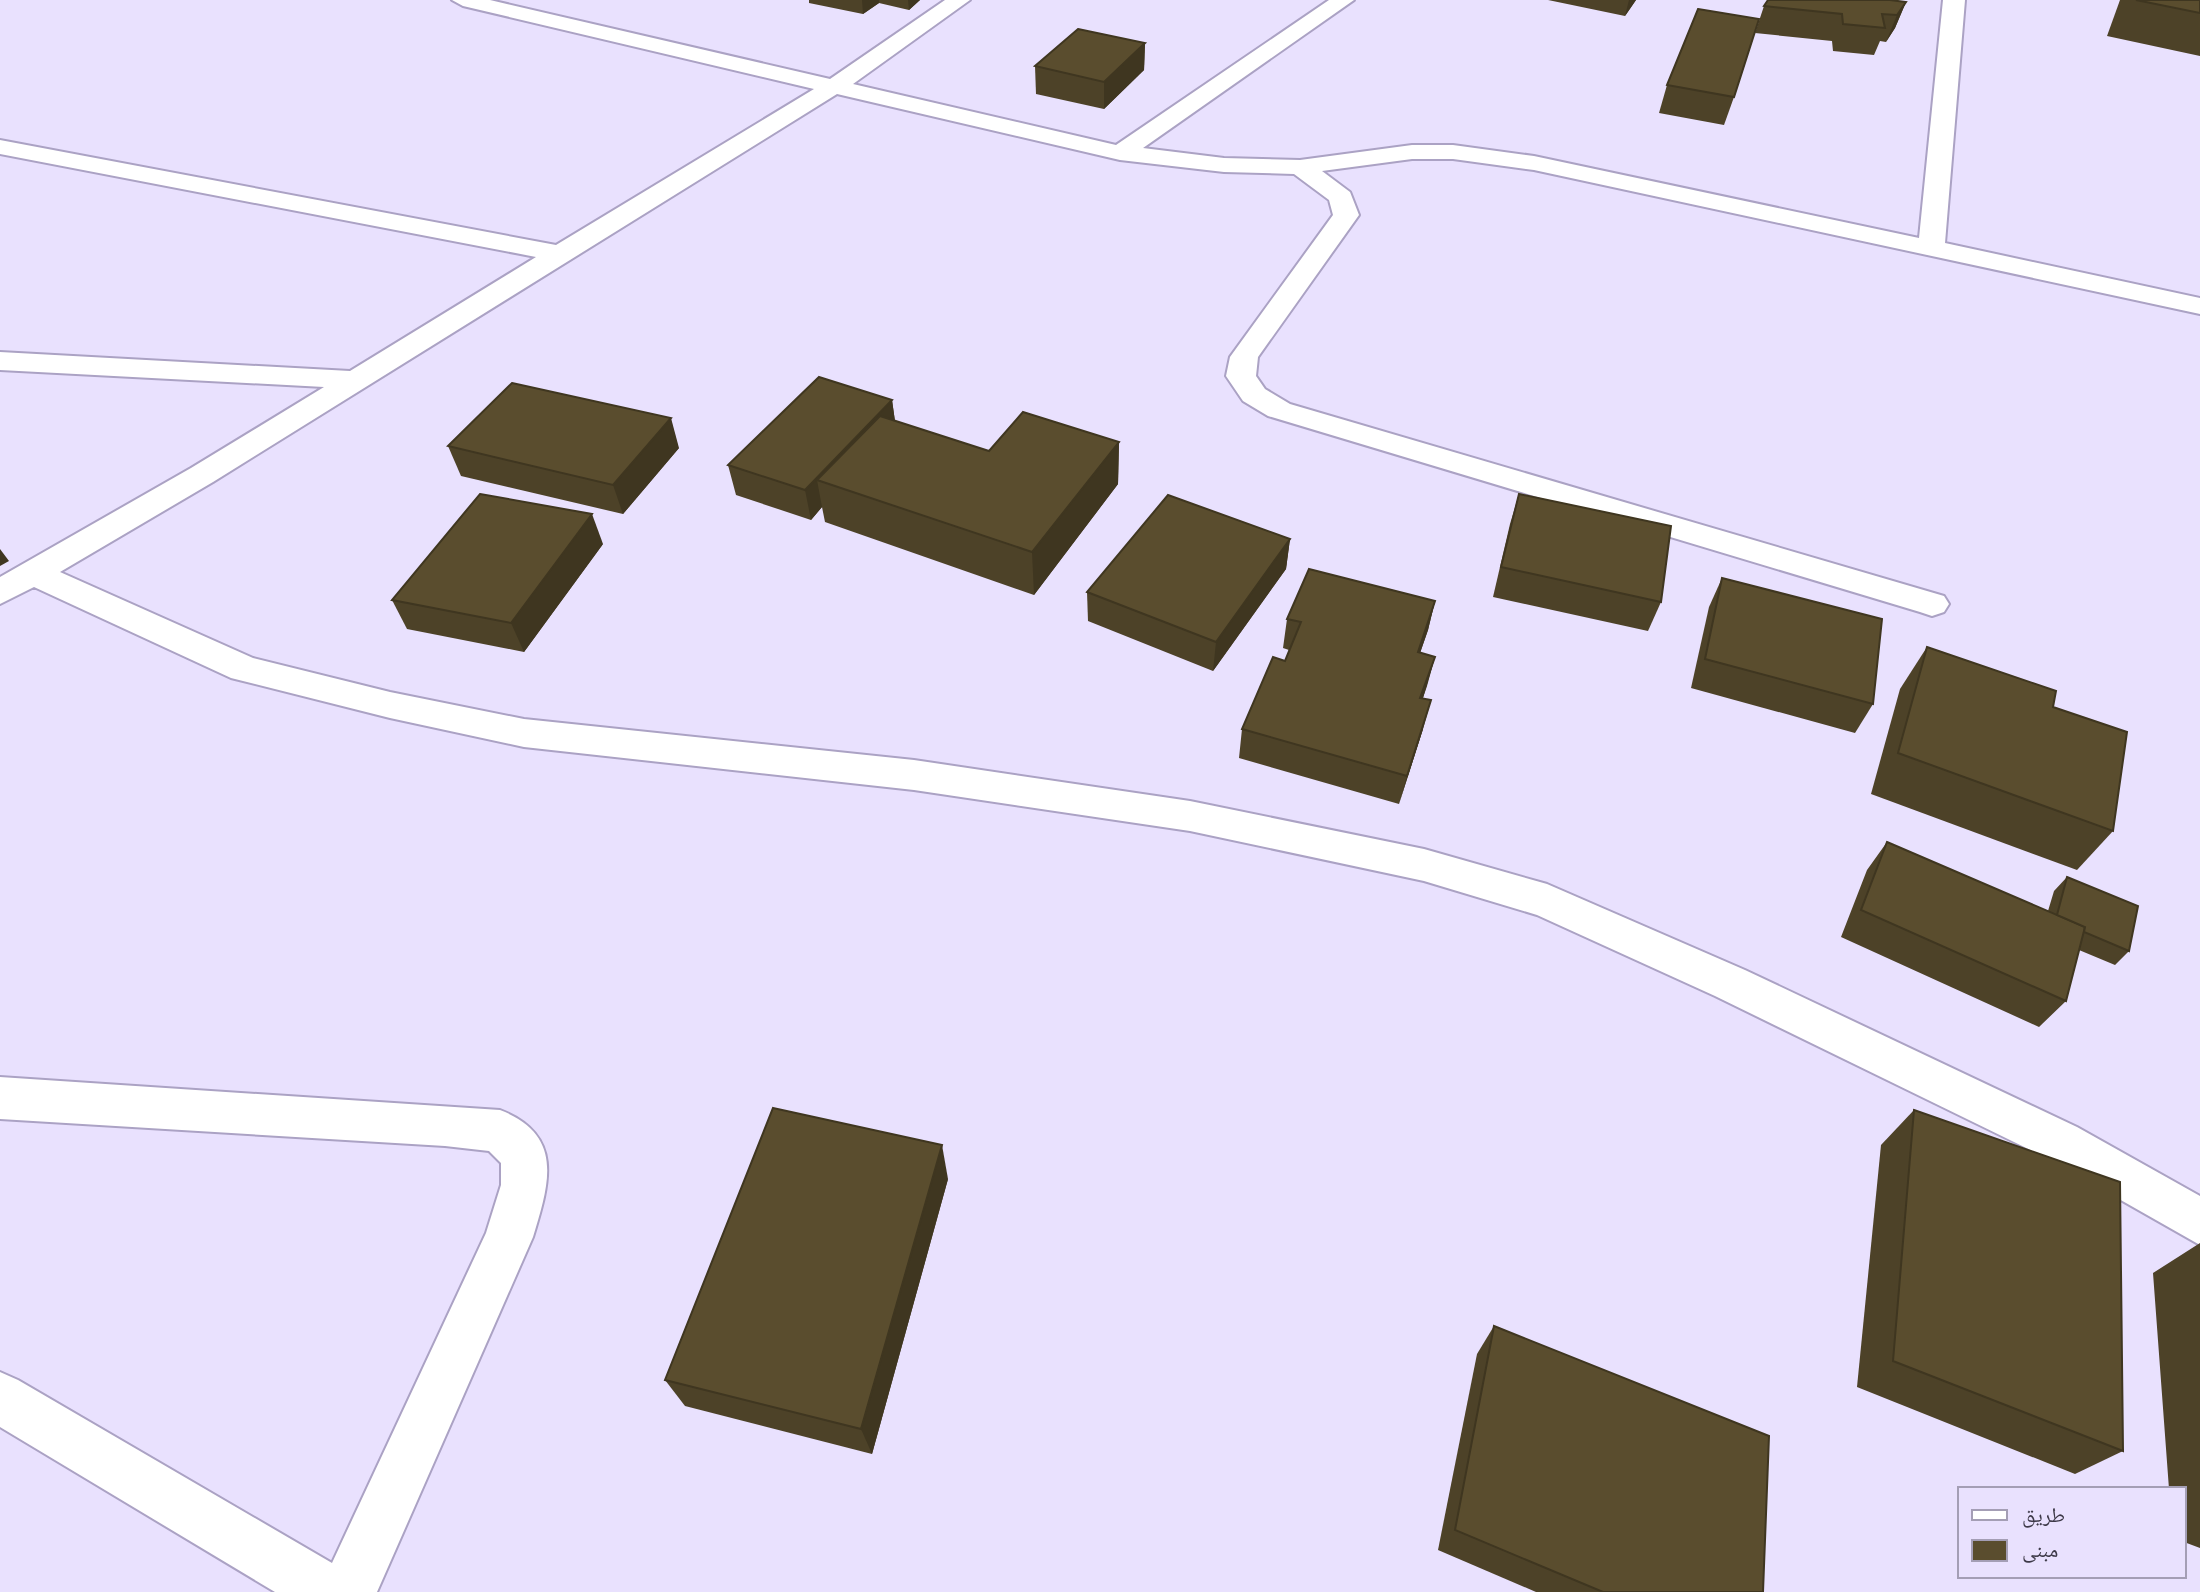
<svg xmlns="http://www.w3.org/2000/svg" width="2200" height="1592" font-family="Helvetica,'Noto Naskh Arabic',sans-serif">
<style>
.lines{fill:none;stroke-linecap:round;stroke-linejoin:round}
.minor-casing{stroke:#aba2c4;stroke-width:4}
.minor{fill:#fff;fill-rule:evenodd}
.wall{fill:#4d4228}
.shaded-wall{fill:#3f3620}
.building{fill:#5a4d2e;stroke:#3f3620;stroke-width:2}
</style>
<rect width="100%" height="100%" fill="#e9e1fe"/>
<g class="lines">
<g class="minor-casing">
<g id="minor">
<path d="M452,0h38l340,79 115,-79h25l-117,84 263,61 213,-145h25l-211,148 81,10 76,2 112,-15h41l81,11 385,82 24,-238h22l-20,243 255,55v16l-666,-144 -81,-11h-41l-90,12 28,21 9,23 -101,142 -2,19 9,13 25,15 654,192 5,8 -5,8 -12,4 -12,-4 -652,-196 -25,-15 -17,-25 4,-19 103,-142 -4,-15 -35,-26 -70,-2 -104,-12 -283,-66 -624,388 -153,90 193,86 137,34 134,27 390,41 276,41 234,48 123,35 198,86 332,157 123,69v49l-155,-88 -330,-161 -178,-81 -113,-34 -234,-50 -276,-41 -390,-43 -134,-29 -159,-40 -197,-91 -34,17v-27l191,-109 133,-81 -324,-17v-18l350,19 186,-114 -536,-103v-14l556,105 258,-156 -351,-83z"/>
<path d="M0,1077l500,33c65,25 49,74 33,127l-156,355h-102l-275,-165v-55l18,8 314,183 154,-330 15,-48v-22l-12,-12 -44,-5 -445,-27z"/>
</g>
</g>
<use href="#minor" class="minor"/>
</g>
<g class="wall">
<path d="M809,0h111l-11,10 -30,-7 -16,11 -54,-11z"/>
<path d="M1548,0h88l-11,16z"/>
<path d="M2120,0h80v56l-93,-20z"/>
<path d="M1906,2l-11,26 -9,14 -6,-1 -6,14 -41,-4 -1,-10 -77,-8 9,-27z"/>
<path d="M1145,43l-1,27 -40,39 -68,-15 -1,-28z"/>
<path d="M1667,85l67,12 -10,28 -65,-12z"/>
<path d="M892,400l3,21 94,30 130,-9 -1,42 -84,111 -209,-73 -3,-15 -11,13 -75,-25 -8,-30z"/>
<path d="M448,446l231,2 -56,66 -162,-38z"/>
<path d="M1519,494l142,108 -13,29 -155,-34 17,-73z"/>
<path d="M1290,539l-4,30 -73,102 -125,-50 -1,-29z"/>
<path d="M603,544l-79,108 -117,-23 -15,-29z"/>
<path d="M1722,578l151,126 -18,29 -164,-45 18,-81z"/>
<path d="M1435,601l-7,29 -8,23 15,4 -12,41v31l-24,75 -160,-46 3,-29 43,-68 4,-11 -6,-2 4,-29z"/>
<path d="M1927,647l126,60 60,124 -36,39 -206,-76 29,-105z"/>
<path d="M1887,842l161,69 6,-20 13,-14 62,74 -14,14 -36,-15 -13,51 -27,26 -198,-90 26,-67z"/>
<path d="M1914,1110l209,341 -48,23 -218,-87 24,-242z"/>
<path d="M948,1179l-76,275 -187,-48 -20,-26z"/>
<path d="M2200,1243v305l-16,-6v-53h-15l-16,-216z"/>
<path d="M1494,1326l269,266h-227l-98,-42 39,-196z"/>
</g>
<g class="shaded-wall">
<path d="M862,0h17v3l-16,11z"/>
<path d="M908,0h12l-11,10z"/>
<path d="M1629,0h7l-11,16z"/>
<path d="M1906,2l-11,26 -9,14 11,-27z"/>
<path d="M1145,43l-1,27 -40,39v-27z"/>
<path d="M892,400l4,29 -79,51 5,27 -11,13 -6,-30z"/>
<path d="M671,418l8,30 -56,66 -10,-29z"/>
<path d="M1119,442l-1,42 -84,111 -2,-43z"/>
<path d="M592,514l11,30 -79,108 -13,-29z"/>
<path d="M1290,539l-4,30 -73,102 3,-29z"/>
<path d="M0,549l9,12 -9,5z"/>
<path d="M1435,601l-7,29 -18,52 8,-30z"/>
<path d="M1435,657l-8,29 -14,41 7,-29z"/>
<path d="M1431,700l-8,29 -24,75 8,-28z"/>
<path d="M942,1145l6,34 -76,275 -11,-25z"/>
</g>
<g class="building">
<path d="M1768,0h122l16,2 -9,13 -15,-1 3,14 -42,-4 -1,-10 -78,-8z"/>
<path d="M2136,0h64v13z"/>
<path d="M1698,9l61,10 -25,78 -67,-12z"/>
<path d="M1078,29l67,14 -41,39 -69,-16z"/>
<path d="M819,377l73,23 -87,90 -77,-25z"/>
<path d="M512,383l159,35 -58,67 -165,-39z"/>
<path d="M1023,412l96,30 -87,110 -215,-72 63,-64 109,35z"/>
<path d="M480,494l112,20 -81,109 -119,-23z"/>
<path d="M1519,494l152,32 -10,76 -160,-35z"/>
<path d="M1168,495l122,44 -74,103 -129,-50z"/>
<path d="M1309,569l126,32 -17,51 17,5 -15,41 11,2 -24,76 -165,-47 31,-72 12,4 16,-39 -14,-3z"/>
<path d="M1722,578l160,41 -9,85 -168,-45z"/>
<path d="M1927,647l129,44 -3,16 74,25 -14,99 -215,-78z"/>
<path d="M1887,842l198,85 -19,74 -205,-91z"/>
<path d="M2067,877l71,29 -9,45 -45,-19 1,-5 -28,-12z"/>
<path d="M773,1108l169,37 -81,284 -196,-49z"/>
<path d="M1914,1110l206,72 3,269 -230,-90z"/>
<path d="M1494,1326l275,110 -6,156h-160l-148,-62z"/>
</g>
<rect x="1958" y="1487" width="228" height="91" fill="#e9e1fe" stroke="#a49eb5" stroke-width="2"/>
<rect x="1972" y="1510" width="35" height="10" fill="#ffffff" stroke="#a49eb5" stroke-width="2"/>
<text x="2022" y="1522" font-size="21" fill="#3d3948">طريق</text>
<rect x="1972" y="1540" width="35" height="21" fill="#5a4d2e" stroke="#a49eb5" stroke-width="2"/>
<text x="2022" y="1557" font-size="21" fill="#3d3948">مبنى</text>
</svg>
